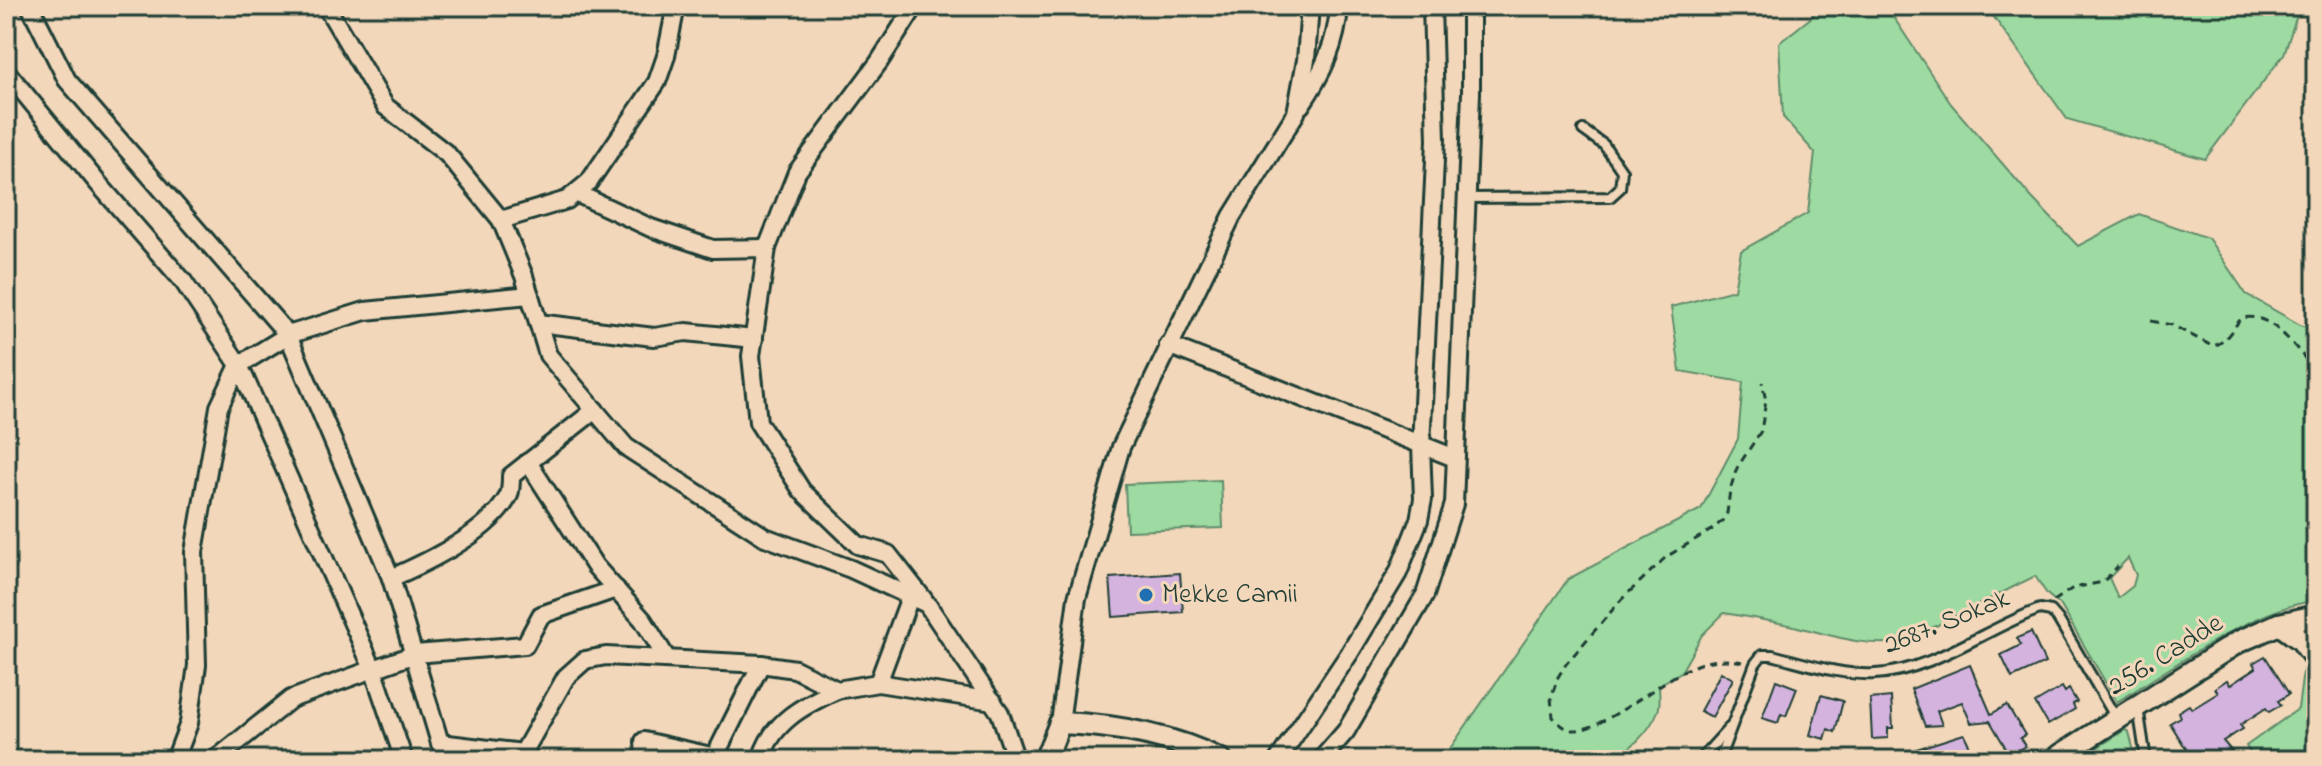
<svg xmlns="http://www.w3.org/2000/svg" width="2322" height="766" font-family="'Indie Flower',sans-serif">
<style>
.green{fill:#9edba2;stroke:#5e8c6b;stroke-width:2;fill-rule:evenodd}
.building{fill:#d4b3df;stroke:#1f3d34;stroke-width:2}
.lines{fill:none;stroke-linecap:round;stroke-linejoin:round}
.service-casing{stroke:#1f3d34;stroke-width:14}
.minor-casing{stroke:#1f3d34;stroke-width:22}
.tertiary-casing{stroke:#1f3d34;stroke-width:26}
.path{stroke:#1f3d34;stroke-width:3;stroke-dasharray:8 6;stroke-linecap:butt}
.service{stroke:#f3d7ba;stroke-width:8}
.minor{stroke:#f3d7ba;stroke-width:16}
.tertiary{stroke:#f3d7ba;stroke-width:20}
.poi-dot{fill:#1f6fb2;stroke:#f3d7ba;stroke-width:3}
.labels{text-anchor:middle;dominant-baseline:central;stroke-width:6;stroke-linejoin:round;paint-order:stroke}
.poi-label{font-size:28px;fill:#1f3d34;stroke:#f3d7ba;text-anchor:start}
.street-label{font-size:28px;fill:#1f3d34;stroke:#f3d7ba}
</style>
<rect width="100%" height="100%" fill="#f3d7ba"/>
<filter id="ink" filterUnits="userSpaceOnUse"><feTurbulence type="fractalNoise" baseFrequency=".0125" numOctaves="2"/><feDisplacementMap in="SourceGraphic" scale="16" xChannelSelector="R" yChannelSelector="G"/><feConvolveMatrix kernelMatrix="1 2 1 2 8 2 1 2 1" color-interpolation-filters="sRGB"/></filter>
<g filter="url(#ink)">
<g class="green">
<path d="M1814,6h72l65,98 81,94 46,48 61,-32 69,24 38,56 56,32 14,1v274c-61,5 -146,69 -199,101l-56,-96 -14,-12 -12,-18 -129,65c-38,8 -75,-6 -112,-15 -23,-5 -46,-9 -70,-13l-22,22 -21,37 -22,13c0,8 2,19 -1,26 -8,20 -30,43 -51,49h-165l126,-181 133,-70 37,-70 5,-57 -63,-11 -9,-64 63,-17 7,-39 67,-38 7,-60 -32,-36 -4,-74 34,-27zM2128,558l8,17 -3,11 -15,12 -9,-20z"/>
<path d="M1986,6h314l-16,48 -79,105 -138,-40z"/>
<path d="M1221,480l2,48 -96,3 -2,-47z"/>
<path d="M2303,671c16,30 19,57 5,89h-53l-9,-14 52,-37z"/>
<path d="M2125,730l4,2 7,28h-58z"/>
</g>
<g class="building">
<path d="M1180,573l3,39 -70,5 -3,-39z"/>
<path d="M2031,632l14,31 -33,15 -11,-23 20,-10 -4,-7z"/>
<path d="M2265,656l24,38 -11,7 3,4 -12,7 -3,-4 -26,17 3,4 -20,12 16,19h-46l-23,-37 10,-6 -2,-5 11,-7 3,4 26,-16 -3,-5 12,-8 3,5 26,-17 -3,-5z"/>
<path d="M1970,665l21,49 16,-9 18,30 -5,3 5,8 -15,9 -20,-34 -19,2 -9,-21 -25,9 5,14 -17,1 -14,-37z"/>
<path d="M1721,672l12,7 -21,38 -12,-6z"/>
<path d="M1776,680l21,8 -11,28 -5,-2 -3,9 -16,-5z"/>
<path d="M2062,687l3,5 4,-3 8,13 -4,2 2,5 -27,16 -13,-22z"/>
<path d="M1821,695l22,6 -8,31 -7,-3 -3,10 -15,-4z"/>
<path d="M1891,697l2,31h-5v10l-16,1 -2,-40z"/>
<path d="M1964,734l12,26h-85v-3z"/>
</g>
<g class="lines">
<g class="service-casing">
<g id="service">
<path d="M1466,198l144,-1 10,-9 2,-17 -18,-26 -21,-15"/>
<path d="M2138,707l8,53"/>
<path d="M1700,760l29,-32"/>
<path d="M1719,760l36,-96 7,-9h10c33,8 69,21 103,19 57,-3 112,-46 165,-65l11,2 7,8 58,99"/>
</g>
</g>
<g class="minor-casing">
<g id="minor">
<path d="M30,6l37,74 221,255 103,243 49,165 8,17"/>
<path d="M326,6l59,100 62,48 54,66 23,56 24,79 78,92 139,90 86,32 76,35 73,109 16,47"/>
<path d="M915,6l-36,56 -82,110 -30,76 -16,108 7,66 44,69 56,54 30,9 36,46"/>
<path d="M6,71l91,111 86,99 56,84 134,304 31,91"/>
<path d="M1301,105c21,-31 36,-61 38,-99"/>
<path d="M576,193l75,35 62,21 54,-1"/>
<path d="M501,220l66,-20 22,-18 68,-100 9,-26 10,-50"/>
<path d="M538,323l116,14 32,-5 68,7"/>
<path d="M1168,345l287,113"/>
<path d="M528,462l67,104 48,54 24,39"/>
<path d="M391,578c37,-16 100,-46 118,-83 2,-6 2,-13 2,-19l84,-66"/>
<path d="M878,683l32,-86"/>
<path d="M1060,723l17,-125 44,-151 111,-231 64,-103 10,-53 4,-54"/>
<path d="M440,743l83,10"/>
<path d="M175,760l14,-37 8,-58 -3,-113 25,-145 20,-42 49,-30 77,-24 165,-16"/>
<path d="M215,760l76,-61 124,-45 110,-9 16,-30 75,-26"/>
<path d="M524,760l-1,-7 43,-76 19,-17 21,-4 155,8 34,5 42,21 41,-7 115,18"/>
<path d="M645,760l-1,-19 85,19"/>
<path d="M713,760l48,-96"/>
<path d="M761,760c10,-38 43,-55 76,-70"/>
<path d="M1278,760l71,-106 49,-81 21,-53 4,-21 -2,-54 15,-305 -4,-134"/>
<path d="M1321,760l25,-29 79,-136 29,-91 17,-411v-87"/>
</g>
</g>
<g class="tertiary-casing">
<g id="tertiary">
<path d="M2279,624l22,16 15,20"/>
<path d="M1060,723c57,2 110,12 161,37"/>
<path d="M1045,760l15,-37"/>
<path d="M2053,760l185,-118 41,-18 37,-8"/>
</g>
</g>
<g class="path">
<path d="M2151,321l21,4 40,21c14,-2 20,-18 30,-28 31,-7 55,33 74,53"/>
<path d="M2054,601l19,-13 30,-6 15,-16"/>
<path d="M1743,662c-17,-3 -32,-3 -49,4 -31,12 -92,66 -121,64 -9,-1 -14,-7 -20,-13l-2,-19 7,-21 8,-13 55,-64 45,-43 47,-28 9,-8 5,-8 3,-23 7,-22 24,-37 5,-30 -4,-19"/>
</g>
<use href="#service" class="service"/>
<use href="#minor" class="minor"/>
<use href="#tertiary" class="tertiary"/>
</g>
</g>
<circle class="poi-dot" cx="1146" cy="595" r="8"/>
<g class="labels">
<g class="poi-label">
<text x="1162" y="595">Mekke Camii</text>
</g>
<g class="street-label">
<text transform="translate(1947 623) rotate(-22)">2687. Sokak</text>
<text transform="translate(2166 656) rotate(-32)">256. Cadde</text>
</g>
</g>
<rect width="2322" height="766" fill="none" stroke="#f3d7ba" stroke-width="32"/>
<rect x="16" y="16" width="2290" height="734" fill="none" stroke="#1f3d34" stroke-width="3" filter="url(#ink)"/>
</svg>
